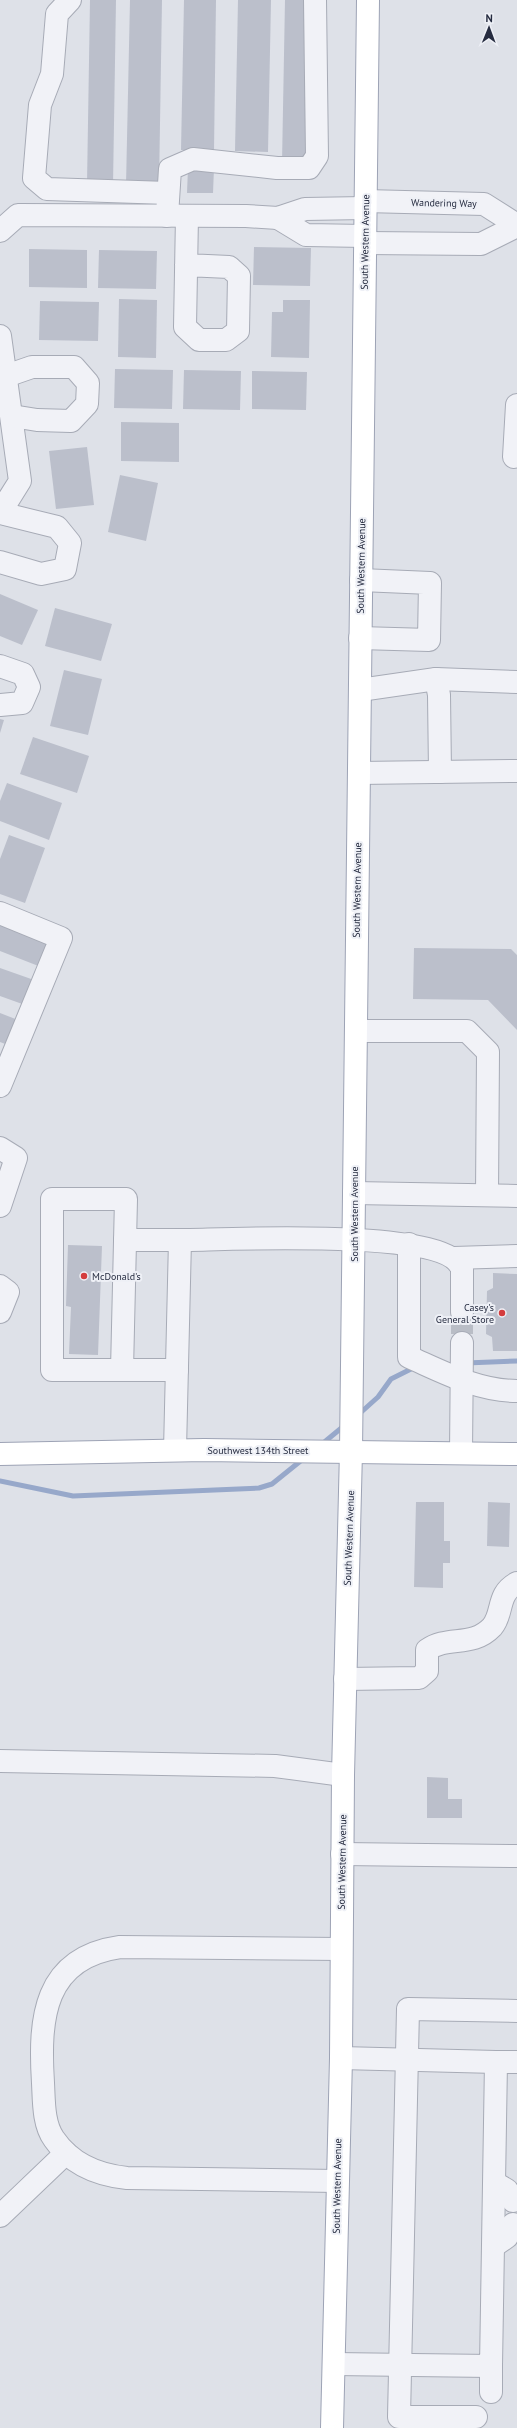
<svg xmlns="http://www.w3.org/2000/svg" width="517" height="2428" font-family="'PT Sans',sans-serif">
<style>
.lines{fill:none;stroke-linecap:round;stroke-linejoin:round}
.stream{stroke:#97a8ca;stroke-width:5}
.building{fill:#bbbfcb}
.minor-tunnel{stroke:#b9bdc6;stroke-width:22;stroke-dasharray:22 11;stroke-linecap:butt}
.minor-casing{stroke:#a7abb6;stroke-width:24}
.major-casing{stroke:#9da3b5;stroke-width:24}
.minor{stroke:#f1f2f7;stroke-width:22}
.major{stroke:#fff;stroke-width:22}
.poi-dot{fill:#d43c3d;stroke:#eef0f6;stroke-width:1.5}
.labels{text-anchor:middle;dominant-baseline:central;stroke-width:4;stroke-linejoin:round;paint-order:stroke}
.street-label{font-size:10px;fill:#262c40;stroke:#eef0f6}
.poi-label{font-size:10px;fill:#262c40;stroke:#eef0f6;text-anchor:start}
</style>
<rect width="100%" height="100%" fill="#dee1e8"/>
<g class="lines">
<g class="stream">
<path d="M466,1363l51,-2"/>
<path d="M358,1415l20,-18 13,-18 24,-12"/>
<path d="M322,1444l23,-19"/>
<path d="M0,1481l73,15 186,-8 13,-4 31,-25"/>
</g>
</g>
<g class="building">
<path d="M90,0h26l-3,185 -26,-1z"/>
<path d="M130,0h32l-3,185h-33z"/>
<path d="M184,0h32l-2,151 -33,-1z"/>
<path d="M238,0h33l-3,152 -33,-1z"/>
<path d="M285,0h24l-2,163h-25z"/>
<path d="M188,168h26l-1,25h-26z"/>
<path d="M254,247l57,1 -1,38 -57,-1z"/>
<path d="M29,249l58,1v38l-58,-1z"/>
<path d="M99,250l58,1 -1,38 -58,-1z"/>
<path d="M119,299l38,1 -1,58 -38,-1z"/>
<path d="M283,300h27l-1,58 -38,-1 1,-45h11z"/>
<path d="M40,301l59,1 -1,39 -59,-1z"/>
<path d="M115,369l58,1 -1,39 -58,-1z"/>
<path d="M184,370l57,1 -1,39 -57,-1z"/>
<path d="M252,371l55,1 -1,38 -54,-1z"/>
<path d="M121,422l58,1v39l-58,-1z"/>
<path d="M87,447l7,58 -38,4 -7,-58z"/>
<path d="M120,475l38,8 -12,58 -38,-9z"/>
<path d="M0,594l38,16 -16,35 -22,-9z"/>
<path d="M55,608l57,16 -11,37 -56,-15z"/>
<path d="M64,670l38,9 -14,56 -38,-9z"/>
<path d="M0,719l4,1 -4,13z"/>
<path d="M33,737l56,19 -12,37 -57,-19z"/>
<path d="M7,783l55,20 -13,37 -49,-19v-20z"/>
<path d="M9,835l36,13 -20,55 -25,-9v-35z"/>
<path d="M0,922l50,19 -9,26 -41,-16z"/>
<path d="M414,948l97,1 6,6v75l-29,-30 -75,-1z"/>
<path d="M0,968l34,12 -9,25 -25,-9z"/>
<path d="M0,1013l18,7 -10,25 -8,-3z"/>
<path d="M68,1245l34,1 -4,109 -29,-1 2,-47 -5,-1z"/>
<path d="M493,1273l24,1v77h-24l-1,-14 -6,-3 1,-43 6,-3z"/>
<path d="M416,1502h28v39h6v22h-7v25l-29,-1z"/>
<path d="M488,1502l22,1 -1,44 -22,-1z"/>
<path d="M427,1777l21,1v21h14v19h-35z"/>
</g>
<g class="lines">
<path class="minor-tunnel" d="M462,1312v31"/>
<g class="minor-casing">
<g id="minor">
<path d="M70,0l-13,14 -5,60 -12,31 -6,73 13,11 121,4"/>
<path d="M365,201l119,3 33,21"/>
<path d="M167,216l3,-47 23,-10 84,9h32l8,-12 -2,-156"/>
<path d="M278,218l28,17 59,1"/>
<path d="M0,231l18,-16 228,1 32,2 27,-9 60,-1"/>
<path d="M365,243l116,1 36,-18"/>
<path d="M186,265l43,2 10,9 -1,55 -12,9h-27l-14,-13 2,-111"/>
<path d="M0,336l20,145 -20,32"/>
<path d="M6,376l26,-9h42l14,16 -1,21 -16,17 -34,-1 -25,-4"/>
<path d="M517,405l-3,52 3,-1"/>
<path d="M0,562l41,12 24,-5 5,-26 -13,-16 -57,-14"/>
<path d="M360,638l69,2 1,-57 -69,-3"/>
<path d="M0,666l23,8 6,13 -7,16 -22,2"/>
<path d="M436,679l3,16 1,77"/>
<path d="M360,690l76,-11 81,3"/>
<path d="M359,773l158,-2"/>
<path d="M0,913l61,25 -61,148"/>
<path d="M356,1031h111l21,21 -1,143"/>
<path d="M0,1148l16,10 -16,48"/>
<path d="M354,1193l163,3"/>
<path d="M125,1240h55"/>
<path d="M409,1244v113c34,15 69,34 108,34"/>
<path d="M454,1258l63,-2"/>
<path d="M0,1286l8,6 -8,20"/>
<path d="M122,1370l4,-171h-74v171h125"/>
<path d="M175,1450l5,-210c43,0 267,-13 282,29v43"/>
<path d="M461,1453l1,-110"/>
<path d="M345,1679l74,-1 8,-7v-21c21,-15 45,-2 65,-23 12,-14 4,-33 25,-44"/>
<path d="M0,1761l275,5 68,9"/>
<path d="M342,1854l175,2"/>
<path d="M341,2058l155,4"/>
<path d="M337,2181l-210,-3c-30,-3 -56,-14 -73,-39 -11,-15 -10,-39 -11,-56 -4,-64 0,-125 77,-136l221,2"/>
<path d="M495,2183l12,7 6,11"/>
<path d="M0,2216l66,-63"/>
<path d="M494,2246l13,-9 6,-13"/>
<path d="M334,2364l157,2 5,-304h21"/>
<path d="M491,2392v-26"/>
<path d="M476,2417h-77l9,-408 109,2"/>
</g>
</g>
<g class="major-casing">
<g id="major">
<path d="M0,1454l204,-4 313,4"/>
<path d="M332,2428l9,-370 2,-283 8,-324 17,-1451"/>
</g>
</g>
<use href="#minor" class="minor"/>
<use href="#major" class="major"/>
</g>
<g class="poi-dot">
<circle cx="84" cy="1276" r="4"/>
<circle cx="502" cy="1313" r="4"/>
</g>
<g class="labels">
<g class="street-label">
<text transform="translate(444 203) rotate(1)">Wandering Way</text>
<text transform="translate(365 242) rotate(-89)">South Western Avenue</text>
<text transform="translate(361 566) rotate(-89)">South Western Avenue</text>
<text transform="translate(357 890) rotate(-89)">South Western Avenue</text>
<text transform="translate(354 1214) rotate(-90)">South Western Avenue</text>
<text x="258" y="1450">Southwest 134th Street</text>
<text transform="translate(349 1538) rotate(-88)">South Western Avenue</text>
<text transform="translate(342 1862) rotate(-89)">South Western Avenue</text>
<text transform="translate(337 2186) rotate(-89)">South Western Avenue</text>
</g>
<g class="poi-label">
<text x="92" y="1276">McDonald's</text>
<text x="494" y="1307" text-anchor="end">Casey's<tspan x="494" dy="12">General Store</tspan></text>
</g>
</g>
<g transform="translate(489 28) rotate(1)" stroke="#eef0f6" stroke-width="3" paint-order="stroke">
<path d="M0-3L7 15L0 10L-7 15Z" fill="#262c40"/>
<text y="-6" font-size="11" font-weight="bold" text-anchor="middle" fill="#262c40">N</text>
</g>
</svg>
